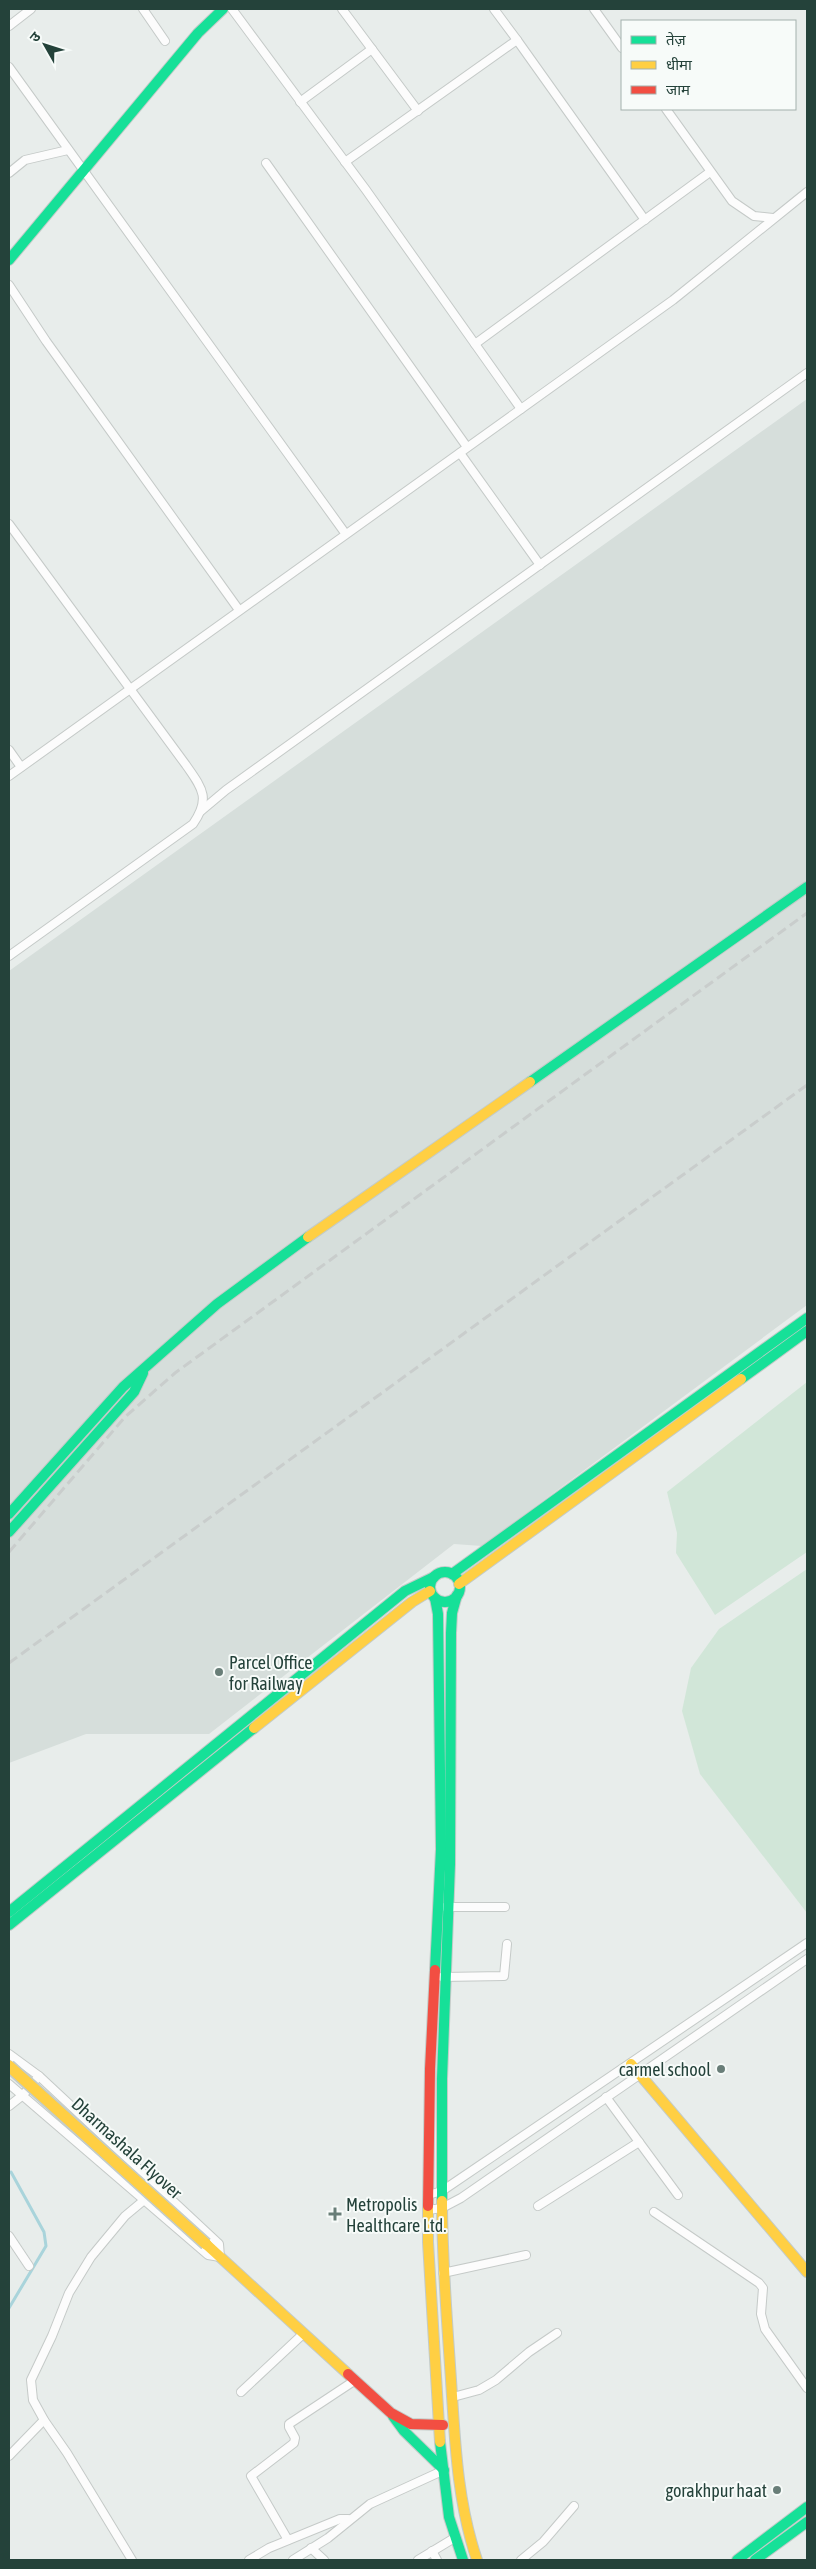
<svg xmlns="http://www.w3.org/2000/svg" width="816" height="2569" font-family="'Asap Condensed','Noto Sans Devanagari',sans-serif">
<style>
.built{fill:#d6dedb}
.green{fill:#d1e6d8}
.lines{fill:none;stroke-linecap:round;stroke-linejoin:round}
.stream{stroke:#a9d4db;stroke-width:3}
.street-casing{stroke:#c5cac8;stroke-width:10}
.fast-casing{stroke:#c3cbc8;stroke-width:12}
.slow-casing{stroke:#c3cbc8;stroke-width:12}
.jam-casing{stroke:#c3cbc8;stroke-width:12}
.street{stroke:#fcfcfc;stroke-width:8}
.fast{stroke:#16e098;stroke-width:10}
.slow{stroke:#ffcf43;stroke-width:10}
.jam{stroke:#f24e42;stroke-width:10}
.rail{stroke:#c9cdcc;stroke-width:3;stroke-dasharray:10 5;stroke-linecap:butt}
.slow-bridge-casing{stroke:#c3ccc9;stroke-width:14;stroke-linecap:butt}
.slow-bridge{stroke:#ffcf43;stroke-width:11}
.poi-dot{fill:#697e78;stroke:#f7fbf9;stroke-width:2}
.labels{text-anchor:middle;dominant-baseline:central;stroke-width:4;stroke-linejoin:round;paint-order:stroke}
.poi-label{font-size:18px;fill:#24423a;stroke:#f7fbf9;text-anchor:start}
.street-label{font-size:18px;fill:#24423a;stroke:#f7fbf9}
</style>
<rect width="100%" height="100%" fill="#e8edeb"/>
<path class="built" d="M807,399v906l-325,241 -28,-2 -245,190h-123l-77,29v-792z"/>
<g class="green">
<path d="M807,1382v170l-92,63 -39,-62 1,-20 -10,-41z"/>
<path d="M807,1569v344l-107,-139 -18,-63 9,-43 28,-39z"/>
</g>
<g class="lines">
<path class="stream" d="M9,2308l37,-62 -2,-14 -33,-60"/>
<g class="street-casing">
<g id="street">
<path d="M143,9l22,32"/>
<path d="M232,9l134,181 155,219"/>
<path d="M342,9l76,102"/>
<path d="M494,9l23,31"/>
<path d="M594,9l28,39"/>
<path d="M9,26l22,-17"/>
<path d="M9,67l336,466"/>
<path d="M300,102l72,-53"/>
<path d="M666,109l66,92 22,15 19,2"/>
<path d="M345,162l172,-122 128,180"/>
<path d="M266,163l201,284"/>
<path d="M9,173l16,-13 43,-10"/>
<path d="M9,285l37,56 193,269"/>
<path d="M475,344l235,-172"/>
<path d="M460,453l80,112"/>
<path d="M9,524l177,241c16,23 25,33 7,59l-184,132"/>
<path d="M9,750l12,17"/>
<path d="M9,776l664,-476 134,-108"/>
<path d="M201,811l25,-21 581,-417"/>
<path d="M445,1907h60"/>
<path d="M442,1977l62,-1 3,-32"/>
<path d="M9,2054l30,22 180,168 1,13 -12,-2 -199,-171"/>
<path d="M606,2097l72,98"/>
<path d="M9,2106l14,-11 16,-19"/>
<path d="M428,2195l14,-4 365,-248"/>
<path d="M538,2206l101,-64"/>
<path d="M428,2210l14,-2 19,-10 346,-239"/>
<path d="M654,2212l105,71 4,5 -2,26 4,15 42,59"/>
<path d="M9,2236l20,30"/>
<path d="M443,2273l83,-18"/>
<path d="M241,2392l62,-58"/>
<path d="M453,2397l26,-7 17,-10 33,-28 28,-19"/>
<path d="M9,2456l35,-36"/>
<path d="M288,2540l-37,-64 43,-33 1,-5 -6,-11v-3l65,-43"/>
<path d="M311,2548l13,12"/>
<path d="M432,2551l5,9"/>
<path d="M132,2560l-65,-107 -23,-33 -11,-20 -2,-20 21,-44 17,-43 22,-36 34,-41 18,-15"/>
<path d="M249,2560l20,-12 71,-29h8"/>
<path d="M293,2560l35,-22 42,-34 72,-33"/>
<path d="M418,2560l38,-23"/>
<path d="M521,2560l22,-18 31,-36"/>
</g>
</g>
<g class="fast-casing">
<g id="fast">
<path d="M9,260l189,-227 25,-24"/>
<path d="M530,1082l277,-195"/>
<path d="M741,1379l66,-48"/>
<path d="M9,1514l114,-127 94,-83 91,-67"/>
<path d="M9,1532l125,-140 9,-19"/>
<circle cx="445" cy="1587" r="15"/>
<path d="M452,1574l355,-256"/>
<path d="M9,1912l396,-321 29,-14"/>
<path d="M9,1925l245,-197"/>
<path d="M435,1970l6,-121 -3,-235 -3,-16"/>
<path d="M442,2201v-122l8,-215 1,-231 1,-20 5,-18"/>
<path d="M393,2416l11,15 40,39"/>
<path d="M440,2442l9,75 14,43"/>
<path d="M737,2560l70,-53"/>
<path d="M755,2560l52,-38"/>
</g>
</g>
<g class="slow-casing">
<g id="slow">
<path d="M308,1237l222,-155"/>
<path d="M459,1584l282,-205"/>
<path d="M254,1728l158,-126 18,-11"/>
<path d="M631,2064l176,208"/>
<path d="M442,2201c0,59 5,119 9,179 4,61 6,121 26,180"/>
<path d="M428,2206v36l12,200"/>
<path d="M206,2244l142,130"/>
</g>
</g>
<g class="jam-casing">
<g id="jam">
<path d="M428,2206l2,-137 5,-99"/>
<path d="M348,2374l43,39 20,11 32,1"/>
</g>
</g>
<use href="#street" class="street"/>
<use href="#fast" class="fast"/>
<use href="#slow" class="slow"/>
<use href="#jam" class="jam"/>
<g class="rail">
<path d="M9,1552l116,-135 50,-44 632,-460"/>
<path d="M9,1663l798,-578"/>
</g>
<g class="slow-bridge-casing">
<path id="slow-bridge" d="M9,2066l197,178"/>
</g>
<use href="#slow-bridge" class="slow-bridge"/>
</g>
<g class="poi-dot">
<circle cx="219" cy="1672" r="5"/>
<circle cx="721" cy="2069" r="5"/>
<path d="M332.5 2206.5h5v5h5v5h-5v5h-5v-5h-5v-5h5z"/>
<circle cx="777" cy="2490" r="5"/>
</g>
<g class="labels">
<g class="poi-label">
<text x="229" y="1662">Parcel Office<tspan x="229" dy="21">for Railway</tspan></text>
<text x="711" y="2069" text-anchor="end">carmel school</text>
<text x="346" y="2204">Metropolis<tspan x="346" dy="21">Healthcare Ltd.</tspan></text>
<text x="767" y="2490" text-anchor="end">gorakhpur haat</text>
</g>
<g class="street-label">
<text transform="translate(127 2148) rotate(42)">Dharmashala Flyover</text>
</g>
</g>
<rect width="816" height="2569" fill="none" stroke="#24423a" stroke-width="20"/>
<rect x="621" y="20" width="175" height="90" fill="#f7fbf9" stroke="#a3b1ad"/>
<rect x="631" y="36" width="25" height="8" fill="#16e098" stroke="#a3b1ad"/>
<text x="666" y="45" font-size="15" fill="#24423a">तेज़</text>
<rect x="631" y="61" width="25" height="8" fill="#ffcf43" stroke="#a3b1ad"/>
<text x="666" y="70" font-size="15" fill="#24423a">धीमा</text>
<rect x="631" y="86" width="25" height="8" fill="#f24e42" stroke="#a3b1ad"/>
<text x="666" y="95" font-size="15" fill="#24423a">जाम</text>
<g transform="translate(45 45) rotate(309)" stroke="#f7fbf9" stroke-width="4" paint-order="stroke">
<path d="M0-4L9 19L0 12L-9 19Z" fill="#24423a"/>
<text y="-8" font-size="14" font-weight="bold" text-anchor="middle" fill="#24423a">उ</text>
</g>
</svg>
